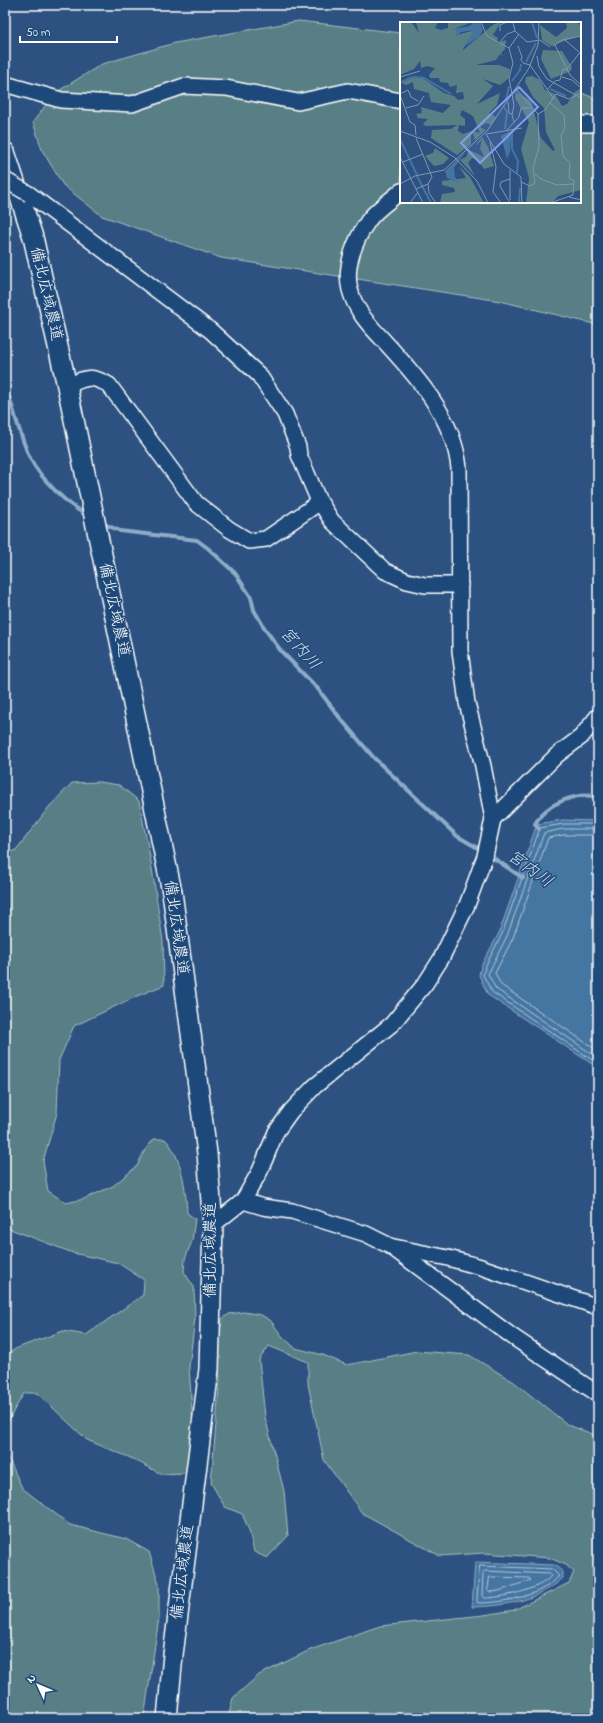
<svg xmlns="http://www.w3.org/2000/svg" width="603" height="1723" font-family="'Indie Flower','Klee One',sans-serif">
<style>
.green{fill:#587f85;stroke:#acbfc2}
.water{fill:#4475a1;stroke:#8facc7}
.lines{fill:none;stroke-linecap:round;stroke-linejoin:round}
.shore{stroke:#b4c8d9;stroke-width:1}
.stream{stroke:#8facc7;stroke-width:4}
.minor-casing{stroke:#fff;stroke-width:18}
.tertiary-casing{stroke:#fff;stroke-width:22}
.minor{stroke:#1f4a7a;stroke-width:15}
.tertiary{stroke:#1f4a7a;stroke-width:19}
.minor-bridge-casing{stroke:#fff;stroke-width:18;stroke-linecap:butt}
.minor-bridge{stroke:#1f4a7a;stroke-width:15}
.labels{text-anchor:middle;dominant-baseline:central;stroke-width:3;stroke-linejoin:round;paint-order:stroke}
.street-label{font-size:16px;fill:#fff;stroke:#1f4a7a}
.water-label{font-size:17px;font-style:italic;fill:#d0dce8;stroke:#1f4a7a}
.inset-river{fill:none;stroke:#4475a1;stroke-width:2}
.inset-road{fill:none;stroke:#8197b3;stroke-width:1}
.view{fill:#839eea;fill-opacity:0.15;stroke:#839eea;stroke-width:2}
.inset-edge{fill:none;stroke:#fff;stroke-width:2}
</style>
<rect width="100%" height="100%" fill="#2d5281"/>
<filter id="ink" filterUnits="userSpaceOnUse"><feTurbulence type="fractalNoise" baseFrequency=".025" numOctaves="2"/><feDisplacementMap in="SourceGraphic" scale="8" xChannelSelector="R" yChannelSelector="G"/><feConvolveMatrix kernelMatrix="1 2 1 2 8 2 1 2 1" color-interpolation-filters="sRGB"/></filter>
<g filter="url(#ink)">
<g class="green">
<path d="M299,21l102,12v169h179v-110l18,8v225l-98,-24 -279,-43 -119,-42 -39,-31 -21,-35 -9,-28 22,-29 47,-29 73,-21z"/>
<path d="M99,782l20,3 20,16 12,61 12,79 1,44 -27,11 -63,30 -15,34 -2,53 -14,48 5,30 18,12 18,-4 29,-13 24,-20 8,-16 9,-11h11c17,17 21,51 22,74l8,6 -3,22 -7,18 -1,13 10,15 1,31 -6,49 4,58 -7,48 -25,1 -30,-16 -44,-18 -50,-47h-13l-11,19 -8,17v-73l12,-8 46,-17 23,4 57,-40 1,-15 -26,-17 -45,-10 -68,-26v-373l11,-4 33,-43 23,-24z"/>
<path d="M244,1312l17,3 9,5 12,16 13,12 28,7 24,10 70,-14 52,4 45,27 54,43 30,11v282h-60l-55,-4 -9,4h-246l5,-20 26,-23 51,-25 70,-24 104,-11 30,-5 55,-27 5,-11 -8,-7 -16,-7 -66,-5 -44,3 -78,-43 -38,-53 -16,-76v-22l-39,-16 -10,14 6,57 19,74 4,45 -21,22 -13,-6 -5,-22 -7,-16 -17,-7 -14,-24 9,-107 -3,-23 5,-34 7,-5z"/>
<path d="M5,1437l3,20 14,31 48,37 56,14 23,13 10,32v34l-15,100h-139z"/>
</g>
<g class="water">
<path d="M562,820l36,1v247l-110,-73 -9,-20 2,-9 18,-33 38,-109z"/>
<path d="M475,1562l79,3 9,7v6c-25,23 -58,28 -91,29z"/>
</g>
<g class="lines">
<g class="shore">
<path d="M598,824h-35l-23,4 -38,106 -17,33 -2,8 9,17 106,72"/>
<path d="M598,829h-35l-19,4 -37,103 -19,38 8,15 102,69"/>
<path d="M598,835h-35l-15,3 -35,100 -18,35 6,12 97,66"/>
<path d="M480,1566l72,3 7,7c-16,20 -57,27 -81,27l-1,-2z"/>
<path d="M485,1571l65,3 1,2c-11,14 -50,22 -67,22l-2,-2 1,-23z"/>
<path d="M490,1577l39,1 2,2 -32,11 -9,1 -2,-2z"/>
</g>
<g class="stream">
<path d="M5,391l4,6c7,20 12,42 21,61 10,20 39,49 59,58"/>
<path d="M100,522l20,9 77,9 12,9 26,24 16,24 3,13 11,19 16,22 37,38 22,29 34,40 83,78 26,15"/>
<path d="M539,829l-4,-5c10,-20 42,-33 63,-27"/>
<path d="M489,855l34,23"/>
</g>
<g class="minor-casing">
<g id="minor">
<path d="M5,84l56,16 71,4 52,-18 42,2 72,14 50,-11 53,10"/>
<path d="M580,124h18"/>
<path d="M29,194l182,137 48,44 26,39 13,33 1,8 19,44 14,22 53,50 22,10 18,4h35"/>
<path d="M67,386c19,-9 24,-11 42,-1l87,118 33,26 20,12 17,-2 54,-37"/>
<path d="M493,819l64,-64 24,-18 17,-21"/>
<path d="M243,1201l20,6 29,4 74,23 24,12 123,91 85,57"/>
<path d="M213,1225l30,-24 17,-30 16,-39 15,-21 24,-25 77,-62 33,-40 16,-25 26,-54 18,-49 8,-37 -10,-53 -16,-63 -7,-52 -1,-183c-5,-50 -41,-90 -74,-126 -15,-16 -29,-30 -35,-52 -6,-23 5,-50 18,-69 7,-11 23,-21 33,-30"/>
<path d="M394,1247l54,11 33,9 117,40"/>
</g>
</g>
<g class="tertiary-casing">
<path id="tertiary" d="M5,152l28,85 34,149 105,506 35,261 6,72 -4,144 -36,286 -6,63"/>
</g>
<use href="#minor" class="minor"/>
<use href="#tertiary" class="tertiary"/>
<g class="minor-bridge-casing">
<path id="minor-bridge" d="M5,180l24,14"/>
</g>
<use href="#minor-bridge" class="minor-bridge"/>
</g>
</g>
<g class="labels">
<g class="street-label">
<text transform="translate(46 294) rotate(77)">備北広域農道</text>
<text transform="translate(114 610) rotate(78)">備北広域農道</text>
<text transform="translate(176 928) rotate(82)">備北広域農道</text>
<text transform="translate(211 1250) rotate(-90)">備北広域農道</text>
<text transform="translate(183 1572) rotate(-83)">備北広域農道</text>
</g>
<g class="water-label">
<text transform="translate(300 649) rotate(48)">宮内川</text>
<text transform="translate(530 869) rotate(36)">宮内川</text>
</g>
</g>
<g transform="translate(400 22)">
<rect width="181" height="181" fill="#2d5281"/>
<path d="M0,0l12,1 7,10 -3,-11h22l-3,6 6,2 7,-2v-6h25l-17,6 3,3 -2,4 18,-5 -13,21 32,-27 7,-2 -8,13 5,3 -1,5 9,-3 -1,9 -4,4 2,3 -3,-2 -4,6 -20,5h23l11,4 -1,9 -9,7 -17,-6 10,7 -16,18 23,-11 -3,12 -8,8 7,4 -5,8 -4,-2 -6,3v2l5,2 -11,10 -2,-7 -2,1v10l-14,11 -26,-17 1,-8 19,-1 6,-4 -31,1 -3,-2 5,-5 -10,-1 -2,-4 6,-1 -1,-6 22,6 8,-8 -20,-3 -2,-9 -15,-4 -1,-7 -7,3 -4,-2 6,-5 13,-1 23,16 10,3 4,4 6,-1 -1,-7 -7,1 1,-8 -7,2 -2,-4 -8,-1 -1,-4h-9l-1,-3 6,-7 -8,-2 -6,2 -1,-7 -6,8 -14,6zM62,88l11,6 7,17 -8,-2 -9,3 -5,-3 1,-6 6,1v-7l-5,-4zM166,0h10l5,4v9l-30,11 -9,-6 -2,-15 16,12 11,-9zM143,28l19,1 10,16 -1,4 -20,8 -10,-20zM132,54l8,4 5,10 10,4 7,12 5,-2 8,-12 6,-4v102l-23,6 -6,7h-26l3,-25 -8,-29 8,-27 -14,-24 1,-6 15,9 10,37 12,13 2,-1 -9,-18 -2,-24 -11,-11 -8,-15 1,-5zM82,115l6,10 6,19 -10,3 -7,-10 -5,-1 -4,5 7,13 -15,-16 6,-3 3,-7 15,7 -4,-9 2,-8 -7,6zM35,126l14,10 -6,6 -9,2 -9,-10 8,-3zM59,144l11,11 14,26h-44l2,-9 13,-2 -1,-4 -12,-3v-4l24,-3z" fill="#587f85" fill-rule="evenodd"/>
<path d="M74,0h6l3,8 -4,7 -16,10 12,-17 -14,2 -6,6 2,-7 -5,-2 18,-3zM109,110l2,4 -1,16 -3,7 -6,-23zM67,128l-13,18 1,9 4,6 -12,-5 -2,-7z" fill="#4475a1"/>
<path class="inset-river" d="M132,0l5,16M126,40l10,-19M13,55l11,1 27,16M112,59l8,-11 1,-6M0,61l12,-6M150,67l16,7M106,78l3,-14M104,85l3,5 -2,17M108,110l4,2v15l6,12 -1,12M0,117l17,36M17,154l14,27M119,181l1,-15"/>
<path class="inset-road" d="M81,0l6,14 22,12M113,0l2,9 12,11 13,-2 10,7M100,9v-6l7,-3M165,18l14,12M100,20l7,-8 8,-3M155,23l15,30 11,10M118,24l4,11 -1,3M153,24l9,-6 19,-4M137,34l2,11 8,12 34,19M121,38l2,3 7,2 24,34M167,47l14,-18M0,55l20,-6M162,55l10,3 9,8M116,67l22,25 1,33 -6,21 2,15 -5,3 -9,-4M147,68l8,-9 5,-1 3,-11 5,1M0,72l8,-4 3,7 7,4M0,73l10,27M108,80l1,11 3,1M6,86l12,-3 6,-9M138,92l7,-4 11,-16 13,5 12,-6M10,100l5,3 1,10M114,100l-2,-7 2,-10 -5,-27 4,-15 -4,-15 10,-14M107,108l12,-13 2,-9h10M0,109l30,11 24,15 23,24 11,22M86,112l18,30 17,13 1,26M86,112l36,-6M16,116l16,39 -4,7 -12,5M90,120l6,25 -3,25 8,11M0,135l23,46M3,140l20,-8M135,152l6,5 16,6 17,-1M110,157l-9,3 -1,4 10,17M0,162l15,-8 29,-6 43,-39 42,-63 9,-23 1,-23M28,162l1,9 7,10M169,175l12,3M110,178v-30M10,181l8,-11M150,181l23,-8 1,-14 -5,-3 1,-15 -7,-7 -2,-21 4,-7 -1,-13 -14,-12"/>
<path class="view" d="M119,65l19,20 -58,56 -19,-20z"/>
<rect width="181" height="181" class="inset-edge"/>
</g>
<rect width="603" height="1723" fill="none" stroke="#1f4a7a" stroke-width="20"/>
<rect x="10" y="10" width="583" height="1703" fill="none" stroke="#fff" stroke-width="1.5" filter="url(#ink)"/>
<g transform="translate(38 1685) rotate(314)" stroke="#1f4a7a" stroke-width="3" paint-order="stroke">
<path d="M0-3L7 15L0 10L-7 15Z" fill="#ffffff"/>
<text y="-6" font-size="11" font-weight="bold" text-anchor="middle" fill="#ffffff">N</text>
</g>
<path d="M20 36v6h97v-6" fill="none" stroke="#ffffff" stroke-width="2"/>
<text x="26" y="36" font-size="12" fill="#ffffff" stroke="#1f4a7a" stroke-width="3" paint-order="stroke">50 m</text>
</svg>
